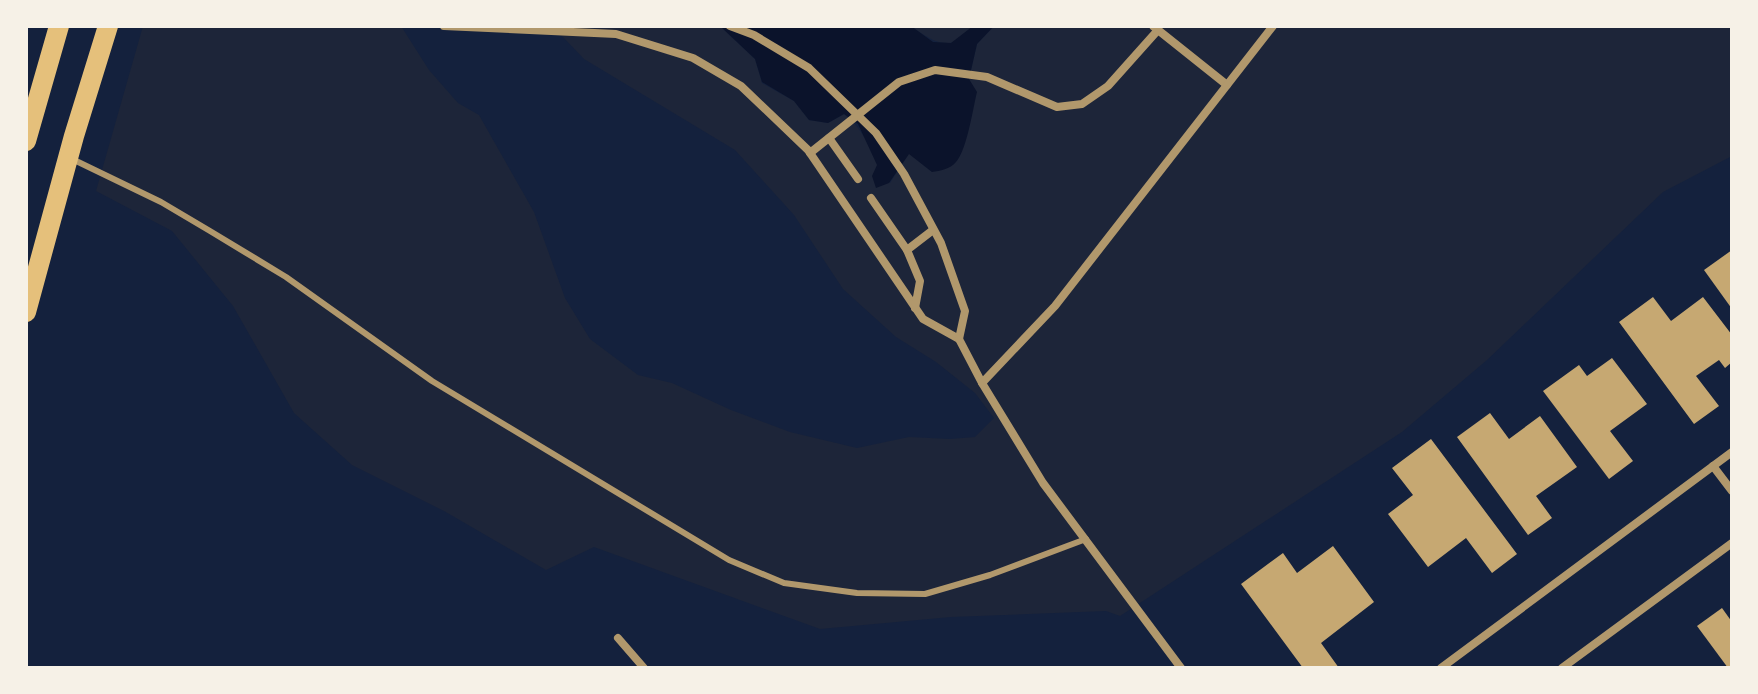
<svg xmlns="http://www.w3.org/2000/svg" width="1758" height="694" font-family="'Work Sans',sans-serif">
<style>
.green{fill:#1d2539}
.water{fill:#0b132b}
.building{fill:#c6a872}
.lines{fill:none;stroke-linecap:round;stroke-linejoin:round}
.service{stroke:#b1986c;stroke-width:6}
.minor{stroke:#b1986c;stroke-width:8}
.primary{stroke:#e5c07b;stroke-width:20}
</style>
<rect width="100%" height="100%" fill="#14213d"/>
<g class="green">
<path d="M143,26h258l28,44 29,33 21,12 55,97 31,86 25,41 48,36 34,8 59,27 59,22 67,16 52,-11 41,2 25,-2 19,-19 -19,-25 -39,-31 -40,-25 -53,-48 -49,-74 -59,-65 -151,-91 -21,-22 -17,-11h174l35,33 7,24 32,18 15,19 19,3 16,-9c22,16 30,46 46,69l19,-30 23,19 37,-93 8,-35 17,-18h738v130l-69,36 -176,168 -85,72 -282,184 -14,-5 -155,6 -131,12 -226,-82 -48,23 -102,-59 -92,-46 -58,-52 -61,-107 -61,-75 -76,-40z"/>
<path d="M911,26h62c-21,28 -39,17 -62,0z"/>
</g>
<path class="water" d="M720,26h191l22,16 18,1 22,-17h21l-17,18 -8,35 8,13c-4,16 -10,58 -21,70 -6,7 -16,9 -24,10l-23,-18 -20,29 -13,5 -4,-12 5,-11 -19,-41 -14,-10 -16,9 -19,-3 -15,-19 -32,-19 -7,-23z"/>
<g class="building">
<path d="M1732,250v59l-28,-39z"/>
<path d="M1653,297l18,24 32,-24 29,38v27l-7,6 -6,-8 -23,16 23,30 -25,18 -75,-102z"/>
<path d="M1612,358l35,46 -37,27 23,30 -24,18 -66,-88 36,-26 8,11z"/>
<path d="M1490,413l19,26 31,-23 37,51 -41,29 16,22 -24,17 -71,-98z"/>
<path d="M1431,439l86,115 -25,19 -26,-35 -38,29 -40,-53 25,-19 -21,-27z"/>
<path d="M1333,546l41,56 -53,41 18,25h-36l-62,-84 42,-31 14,20z"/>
<path d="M1722,608l10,14v46h-4l-31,-42z"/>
</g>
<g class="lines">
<path class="service" d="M72,159l89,43 49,29 76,46 146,104 297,179 55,23 73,10 68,1 65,-19 96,-36"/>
<g class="minor">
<path d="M444,26l172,8 77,24 48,28 67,64 115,169 36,20 6,-28 -24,-68 -37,-69 -28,-41 -67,-65 -55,-33 -24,-9"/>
<path d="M1153,26l74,59"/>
<path d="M829,138l29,41"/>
<path d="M810,153l89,-71 36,-12 52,7 70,30 25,-3 26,-18 50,-56"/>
<path d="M871,198l36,52 13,31 -5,27"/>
<path d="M907,250l26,-20"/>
<path d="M959,339l23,44"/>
<path d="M1713,466l19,25"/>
<path d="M618,638l26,30"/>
<path d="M1181,668l-138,-185 -61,-100 73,-77 218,-280"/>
<path d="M1441,668l291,-216"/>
<path d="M1562,668l170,-125"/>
</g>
<g class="primary">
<path d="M26,141l33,-115"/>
<path d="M26,312l48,-176 34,-110"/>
</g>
</g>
<rect width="1758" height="694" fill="none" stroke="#f6f1e7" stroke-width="56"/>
</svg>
